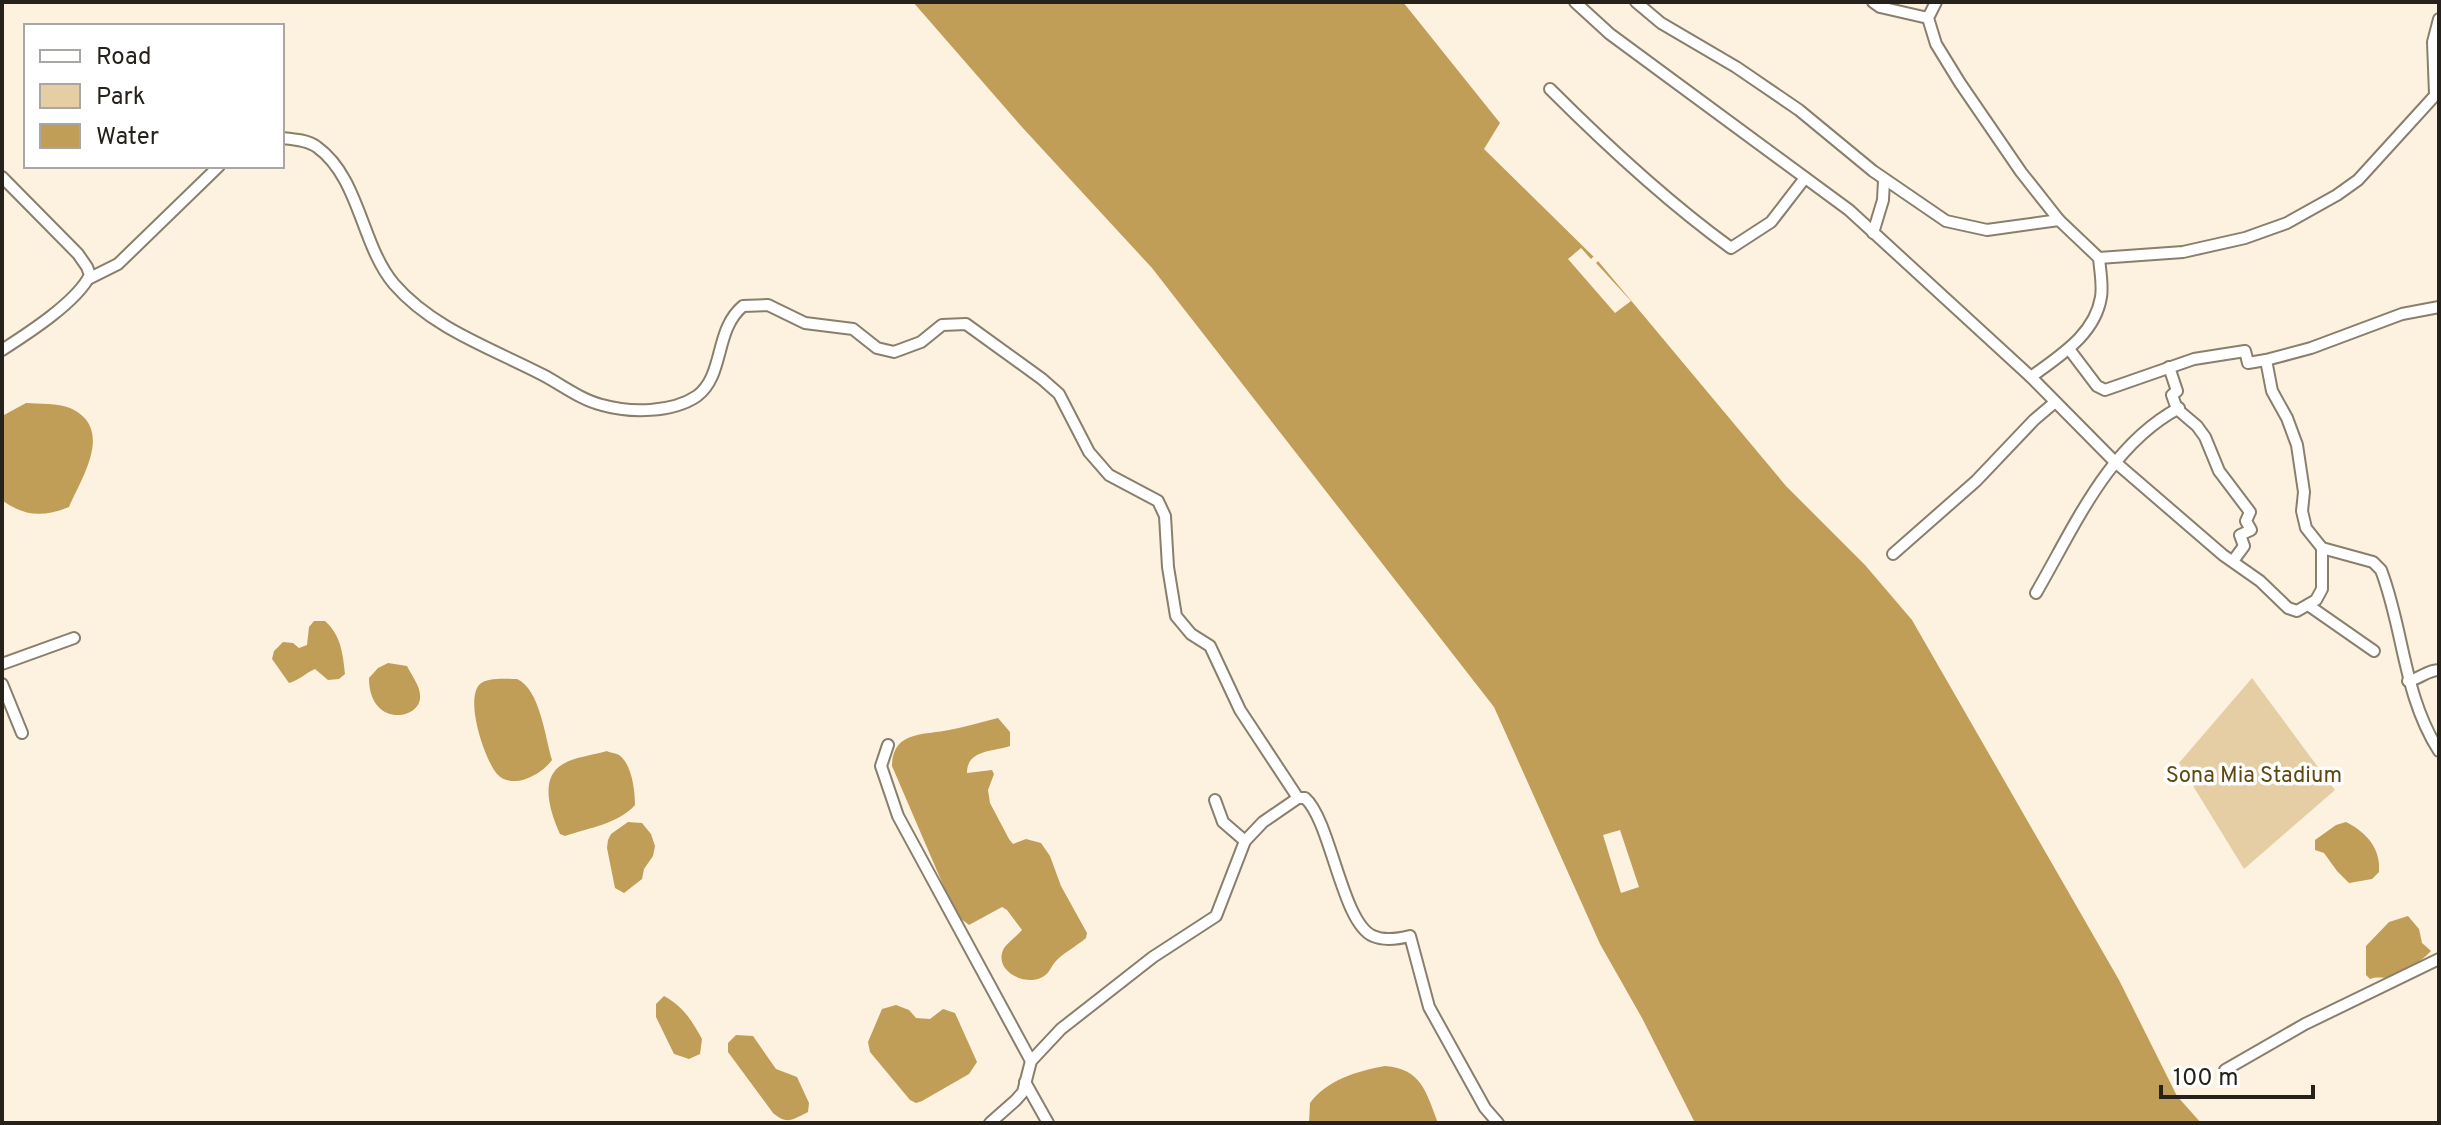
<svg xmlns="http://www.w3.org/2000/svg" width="2441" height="1125" font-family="Overpass,sans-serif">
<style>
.green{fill:#e5cea3}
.water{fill:#c09e58}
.pier{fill:#fdf2df}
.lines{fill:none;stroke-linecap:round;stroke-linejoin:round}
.street-casing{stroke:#887f6d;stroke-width:14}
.street{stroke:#fff;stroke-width:10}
.labels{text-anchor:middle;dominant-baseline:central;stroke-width:7;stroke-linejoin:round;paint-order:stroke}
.park-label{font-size:22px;fill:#5f4710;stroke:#fff}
</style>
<rect width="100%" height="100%" fill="#fdf2df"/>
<path class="green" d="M2252,678l83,112 -91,79 -65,-106z"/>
<g class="water">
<path d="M913,2h490l97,121 -16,26 114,112 188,225 79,79 47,55 207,360 58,116 24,27h-506l-53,-105 -42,-74 -106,-237 -342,-439 -131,-142z"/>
<path d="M26,403c13,1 32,0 44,5 45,20 12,69 -1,99 -24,10 -45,10 -67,-7v-79l2,-6z"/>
<path d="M314,621h11c16,14 18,33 20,53l-6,5 -11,1 -13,-11c-10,4 -15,11 -26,14l-17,-24 2,-8 9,-9 10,1 6,5 8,-3 2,-18z"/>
<path d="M388,663l19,3c4,8 13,20 13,29 3,25 -51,34 -51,-17l9,-10z"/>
<path d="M517,679c23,10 28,58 35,81 -10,14 -39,31 -55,14 -12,-14 -33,-75 -17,-90 8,-7 26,-5 37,-5z"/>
<path d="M998,718l12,14v14c-19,6 -43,4 -43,27l25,-3 2,4 -6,16 2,13 19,36 4,5 13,-5 15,4 9,13 11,30 26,47 -1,5c-9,8 -23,15 -31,24 -6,8 -6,13 -17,17 -18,5 -45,-10 -34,-31 4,-6 13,-12 18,-18l-15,-20 -5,-3 -33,18 -13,-10 -64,-149c0,-36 35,-31 57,-36 16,-3 32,-8 49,-12z"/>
<path d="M607,751c1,1 11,3 12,4 13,9 16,36 16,50 -17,19 -47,23 -70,31l-5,-2c-9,-20 -22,-56 3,-70 12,-7 30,-9 44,-13z"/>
<path d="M628,822l14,1 9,11 4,12 -2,10 -9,13 -2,10 -18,14 -9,-5 -8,-40 1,-8 3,-6z"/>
<path d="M2346,822c20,10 35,26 33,50l-7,7 -23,4 -12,-12 -13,-18 -9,-3v-10l21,-15z"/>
<path d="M2408,916l11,13 3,14 9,8c-9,10 -27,22 -41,26 -7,2 -12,-1 -20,2l-4,-4v-29l23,-24z"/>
<path d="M664,996c19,10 28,25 38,43l-2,15 -11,5 -15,-5 -18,-37v-13z"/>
<path d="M896,1005l13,5 7,8 14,1 13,-10 12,4 22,49 -8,12 -47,27 -6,2 -6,-3 -40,-48 -2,-10 14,-33z"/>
<path d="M736,1035l17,1 23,33 21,8 12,26 -1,9c-16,8 -21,13 -35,1l-45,-61v-9z"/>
<path d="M1385,1066c37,3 41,26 53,57h-129l1,-20c17,-23 47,-32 75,-37z"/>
</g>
<g class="pier">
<path d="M1581,248l10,11 6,-6 4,5 -5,5 35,38 -16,12 -47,-54z"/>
<path d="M1620,830l19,57 -18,6 -18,-58z"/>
</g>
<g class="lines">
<g class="street-casing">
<g id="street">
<path d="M1575,2l35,32 239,176 182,167 83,84 109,94 37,26 28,27 9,3 19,-11 6,-11v-41l-16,-20 -4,-17 2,-19 -7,-47 -10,-27 -15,-27 -6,-31 45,-12 91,-34 37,-7"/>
<path d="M1636,2l25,21 75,44 63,43 74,61 73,50 41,9 72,-10 40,38c1,12 4,27 2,39 -6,38 -42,59 -70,80"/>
<path d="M1873,2l7,5 48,11"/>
<path d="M1936,2l-8,16 8,26 24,39 61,89 38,48"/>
<path d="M1550,89c57,57 116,112 181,159l40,-26 34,-44"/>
<path d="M2435,94l-2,-52 6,-23"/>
<path d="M282,138c11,1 26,2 35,9 43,31 44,98 77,137 39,45 97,64 149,91 19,10 38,25 59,30 28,8 70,8 95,-9 28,-21 17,-66 46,-90l25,-1 37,18 48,6 24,19 17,4 27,-10 21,-17 24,-1 76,55 17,15 30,58 20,23 49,26 7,15 3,51 8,49 15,18 19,12 30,64 58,88"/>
<path d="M2,177l76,77 9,13 3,8c-13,27 -63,59 -88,75"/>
<path d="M1873,233l10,-33 1,-20"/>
<path d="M2099,258l84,-6 62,-14 42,-15 50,-28 21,-15 81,-89"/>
<path d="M88,279l30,-15 101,-98"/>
<path d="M2069,349l28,37 8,4 89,-31 51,-8 3,12 18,-3"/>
<path d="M2169,367l8,24 -5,4 5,14 20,17 8,11 14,34 31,41 -4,9 5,9 -11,5 4,11 -11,15"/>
<path d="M2322,548l51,14 8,8c23,60 22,125 58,181"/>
<path d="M1893,554l83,-73 58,-61 20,-17"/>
<path d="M2036,593c39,-67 72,-147 143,-185"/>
<path d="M2308,605l66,46"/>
<path d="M2,664l72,-26"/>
<path d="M2408,681c12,-2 19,-11 31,-11"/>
<path d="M2,684l20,49"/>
<path d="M888,745l-7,21 17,50 133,245"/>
<path d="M1215,800l8,22 22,19"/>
<path d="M2225,1070l80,-46 134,-65"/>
<path d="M1025,1082l23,41"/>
<path d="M990,1123l26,-23 7,-8 8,-31 30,-32 92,-72 63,-41 29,-75 18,-19 35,-24h7c26,23 37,125 68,138 11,5 25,3 37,0l19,71 56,101 13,15"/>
</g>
</g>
<use href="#street" class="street"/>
</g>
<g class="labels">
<g class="park-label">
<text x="2254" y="776">Sona Mia Stadium</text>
</g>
</g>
<rect width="2441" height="1125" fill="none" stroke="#26221b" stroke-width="8"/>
<rect x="24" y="24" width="260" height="144" fill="#ffffff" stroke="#a8a7a4" stroke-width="2"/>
<rect x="40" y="50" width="40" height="12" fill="#ffffff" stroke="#a8a7a4" stroke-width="2"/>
<text x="96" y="64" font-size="24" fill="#26221b">Road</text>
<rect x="40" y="84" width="40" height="24" fill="#e5cea3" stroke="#a8a7a4" stroke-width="2"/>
<text x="96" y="104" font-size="24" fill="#26221b">Park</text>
<rect x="40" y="124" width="40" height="24" fill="#c09e58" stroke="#a8a7a4" stroke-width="2"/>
<text x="96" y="144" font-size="24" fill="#26221b">Water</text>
<path d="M2161 1085v12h152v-12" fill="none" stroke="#26221b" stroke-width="4"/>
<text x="2173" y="1085" font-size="24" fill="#26221b" stroke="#ffffff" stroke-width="6" paint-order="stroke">100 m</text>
</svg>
